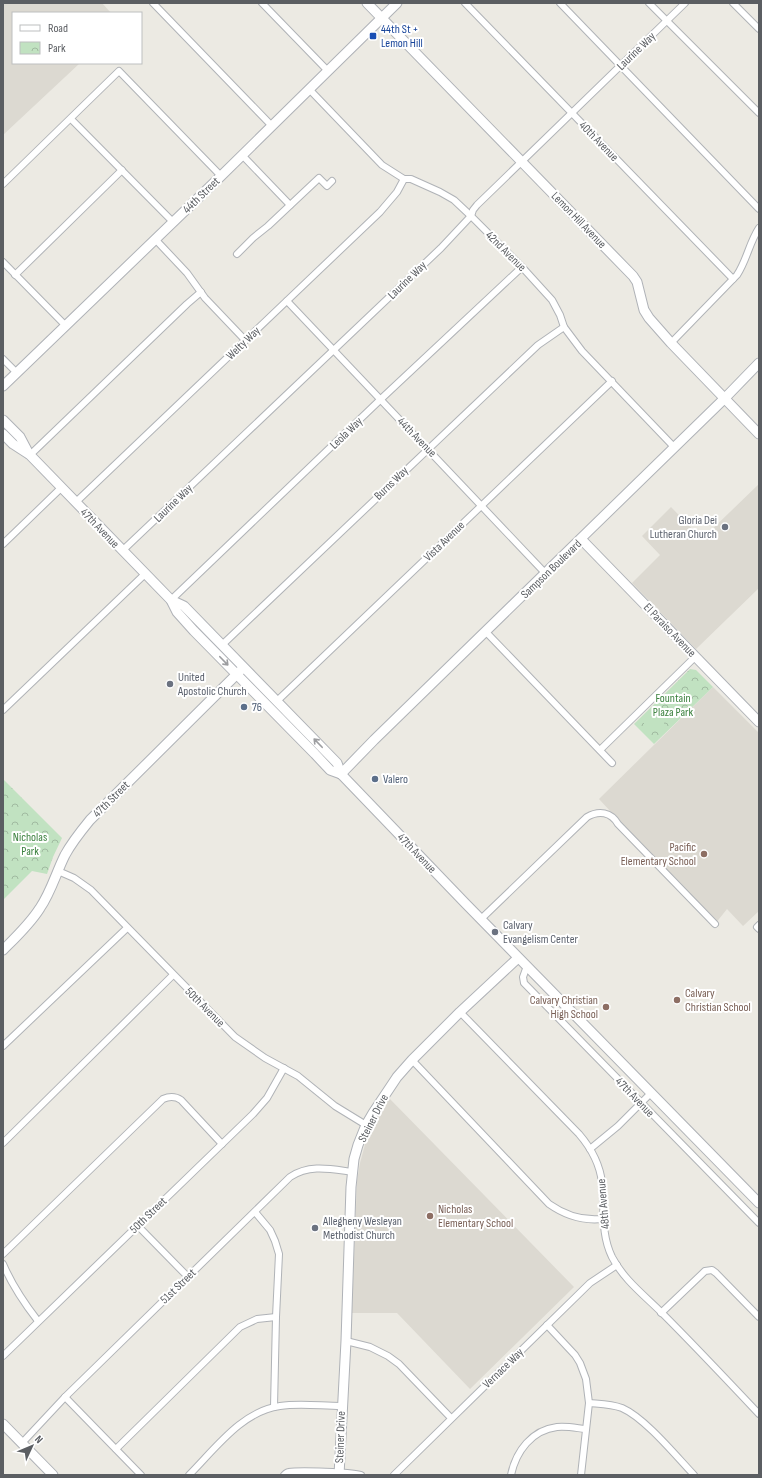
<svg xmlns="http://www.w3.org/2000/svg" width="762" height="1478" font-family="'Sofia Sans Condensed',sans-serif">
  <defs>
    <pattern id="park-crowns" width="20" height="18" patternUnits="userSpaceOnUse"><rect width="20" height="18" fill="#c1e2c1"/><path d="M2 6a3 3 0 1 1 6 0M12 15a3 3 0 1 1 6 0" fill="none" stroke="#a0baa0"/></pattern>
  </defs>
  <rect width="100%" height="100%" fill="#eceae3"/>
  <g fill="#dcd9d1">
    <polygon points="3,3 102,3 111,13 13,13 13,63 80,63 3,135"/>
    <polygon points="759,484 759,588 696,649 632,583 660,555 642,536 671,507 702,539"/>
    <polygon points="713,687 759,733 759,911 743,926 727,909 715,924 599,799"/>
    <polygon points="388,1097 574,1287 470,1389 397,1313 352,1313 357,1181 360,1163 366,1141 376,1117"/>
  </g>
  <g fill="url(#park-crowns)">
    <polygon points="690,669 696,670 713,687 654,744 634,724"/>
    <polygon points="3,779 62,838 53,857 47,874 32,871 3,900"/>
  </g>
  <polygon fill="#c1e2c1" points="644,722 664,722 664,730 662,731 644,731"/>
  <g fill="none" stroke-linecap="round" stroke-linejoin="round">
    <defs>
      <g id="street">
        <polyline points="153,3 271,125"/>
        <polyline points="262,3 328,71"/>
        <polyline points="465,3 733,279"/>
        <polyline points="560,3 759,209"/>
        <polyline points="649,3 759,113"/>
        <polyline points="733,3 759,29"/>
        <polyline points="309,89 382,165 404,179 411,179 440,192 454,200 471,216 522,267 552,300 560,315 564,327 582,351 674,447"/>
        <polyline points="71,119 173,222"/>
        <polyline points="242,155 290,205"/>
        <polyline points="3,184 119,71 221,176"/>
        <polyline points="155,239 187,273 205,298 245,340"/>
        <polyline points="237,254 253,238 268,226 319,178 327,186 332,181"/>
        <polyline points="3,262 66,326"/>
        <polyline points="15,275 122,170"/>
        <polyline points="287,301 546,574"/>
        <path d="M671,343l66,-68c10,-15 12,-32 22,-47"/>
        <polyline points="3,359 17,373"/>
        <polyline points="30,455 187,304 201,292"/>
        <polyline points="76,502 380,212 397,192 404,179"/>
        <polyline points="3,544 61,488"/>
        <polyline points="122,551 441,248 471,216 473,210 477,205 685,3"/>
        <polyline points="171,600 381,399 522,267"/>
        <polyline points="486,632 612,763"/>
        <polyline points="222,645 538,345 564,327"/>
        <polyline points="277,701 612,381"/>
        <polyline points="3,710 145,574"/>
        <polyline points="600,750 695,657"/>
        <polyline points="58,871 74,878 91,890 235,1037 265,1058 298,1076 335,1106 366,1125"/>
        <path d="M481,919l106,-102c12,-7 24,-5 31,7l97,100"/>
        <polyline points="759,925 757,927 759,929"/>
        <polyline points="527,966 523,977 524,983 759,1223"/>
        <path d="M460,1012l119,122c12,14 21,30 23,49 3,25 -2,49 10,74 12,23 32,38 50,56 33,33 65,67 97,101"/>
        <polyline points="3,1046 127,928"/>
        <path d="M412,1060l137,144c17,12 33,17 53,15"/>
        <polyline points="3,1143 173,975"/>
        <polyline points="590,1149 618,1126 651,1093"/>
        <polyline points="255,1212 270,1230 275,1241 279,1254 276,1317 274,1407"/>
        <polyline points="137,1225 188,1277"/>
        <path d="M3,1254l160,-155c7,-3 12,-3 18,1l41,44"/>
        <path d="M3,1264c9,21 21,39 35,57"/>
        <polyline points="661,1313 705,1271 712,1270 716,1273 759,1317"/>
        <polyline points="547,1325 575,1355 580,1363 586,1379 589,1403 581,1475"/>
        <polyline points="346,1341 370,1347 388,1356 399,1364 451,1418"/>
        <polyline points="3,1356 253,1114 267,1098 284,1068"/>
        <polyline points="65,1397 141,1475"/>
        <path d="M589,1403c11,1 22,1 33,5 23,10 54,48 72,67"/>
        <path d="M22,1443l43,-46 225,-220c20,-13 40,-8 63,-5"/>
        <polyline points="116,1449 240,1327 257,1319 276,1317"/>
        <path d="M189,1475c26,-26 53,-64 91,-69 20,-3 41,0 61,0"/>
        <path d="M284,1475c1,-1 3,-3 5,-3 9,-2 64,0 72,3"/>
        <polyline points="394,1475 590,1283 617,1265"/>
        <path d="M511,1475c5,-24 21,-45 46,-48 10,-1 19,1 28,2"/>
      </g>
      <g id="secondary">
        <polyline points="367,3 633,276 637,282 644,310 649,318 671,343 759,434"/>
        <polyline points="3,386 221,176 397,3"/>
        <polyline points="3,420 20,437 29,454"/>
        <polyline points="3,434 13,444 30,455 171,600 177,612 194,631 315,754 330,770 341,774"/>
        <polyline points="581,539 759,722"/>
        <polyline points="171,600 184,606 337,763 341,774 465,903 759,1203"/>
        <polyline points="341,774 374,740 725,398 759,363"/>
        <path d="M3,950c13,-13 27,-26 37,-42 11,-16 16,-35 25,-53 7,-13 16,-24 25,-35l150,-149"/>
        <polyline points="3,1424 53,1475"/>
        <polyline points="339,1475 346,1341 351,1187 354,1159 358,1145 366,1125 373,1113 397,1077 412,1060 460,1012 518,958"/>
      </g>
    </defs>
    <use href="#street" stroke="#b0b3b7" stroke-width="8"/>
    <use href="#secondary" stroke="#afb2b7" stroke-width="11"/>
    <use href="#street" stroke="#fff" stroke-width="6"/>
    <use href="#secondary" stroke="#fff" stroke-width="9"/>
  </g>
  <defs><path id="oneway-shaft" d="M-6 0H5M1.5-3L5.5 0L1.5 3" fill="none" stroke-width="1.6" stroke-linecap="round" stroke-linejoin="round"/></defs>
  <g stroke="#9d9ea1">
    <use href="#oneway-shaft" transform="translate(224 661) rotate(46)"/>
    <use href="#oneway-shaft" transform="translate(318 743) rotate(-134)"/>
  </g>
  <rect fill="#1a4fb4" stroke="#fff" stroke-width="1.5" x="369" y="32" width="8" height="8" rx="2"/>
  <g fill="#6b7280" stroke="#fff" stroke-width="1.5">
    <circle cx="725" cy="527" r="4"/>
    <circle cx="170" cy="684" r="4"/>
    <circle cx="495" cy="932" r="4"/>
    <circle cx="315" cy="1228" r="4"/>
  </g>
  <g fill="#5c6f8a" stroke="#fff" stroke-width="1.5">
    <circle cx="244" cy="707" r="4"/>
    <circle cx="375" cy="779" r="4"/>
  </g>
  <g fill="#8d6e63" stroke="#fff" stroke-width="1.5">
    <circle cx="704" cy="854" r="4"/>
    <circle cx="677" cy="1000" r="4"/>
    <circle cx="606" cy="1007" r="4"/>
    <circle cx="430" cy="1216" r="4"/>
  </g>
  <g text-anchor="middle" stroke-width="4" stroke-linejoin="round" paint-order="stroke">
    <g font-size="12" fill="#164399" stroke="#fff" text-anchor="start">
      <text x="381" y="33">44th St +<tspan x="381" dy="14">Lemon Hill</tspan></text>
    </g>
    <g font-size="12" fill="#5b5e62" stroke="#fff">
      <text transform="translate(636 51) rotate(-44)" y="4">Laurine Way</text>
      <text transform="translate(599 141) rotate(46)" y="4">40th Avenue</text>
      <text transform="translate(201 195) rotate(-44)" y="4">44th Street</text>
      <text transform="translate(579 220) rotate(46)" y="4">Lemon Hill Avenue</text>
      <text transform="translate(506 251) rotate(45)" y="4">42nd Avenue</text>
      <text transform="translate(407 280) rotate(-44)" y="4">Laurine Way</text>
      <text transform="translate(243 343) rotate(-44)" y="4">Welty Way</text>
      <text transform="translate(346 433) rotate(-44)" y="4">Leola Way</text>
      <text transform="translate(417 437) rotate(46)" y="4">44th Avenue</text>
      <text transform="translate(391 483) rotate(-44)" y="4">Burns Way</text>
      <text transform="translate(173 503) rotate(-44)" y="4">Laurine Way</text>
      <text transform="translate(100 528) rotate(46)" y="4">47th Avenue</text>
      <text transform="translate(444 541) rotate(-44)" y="4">Vista Avenue</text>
      <text transform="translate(551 569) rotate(-44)" y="4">Sampson Boulevard</text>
      <text transform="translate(670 630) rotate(46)" y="4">El Paraiso Avenue</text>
      <text transform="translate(111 799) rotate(-45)" y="4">47th Street</text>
      <text transform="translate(417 853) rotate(46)" y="4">47th Avenue</text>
      <text transform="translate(205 1007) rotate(45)" y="4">50th Avenue</text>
      <text transform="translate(635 1097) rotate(46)" y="4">47th Avenue</text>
      <text transform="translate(373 1118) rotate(-63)" y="4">Steiner Drive</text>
      <text transform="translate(603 1204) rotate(-95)" y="4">48th Avenue</text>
      <text transform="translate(148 1215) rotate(-44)" y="4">50th Street</text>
      <text transform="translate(178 1286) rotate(-44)" y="4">51st Street</text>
      <text transform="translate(503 1368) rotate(-44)" y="4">Vernace Way</text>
      <text transform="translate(340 1437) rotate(-88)" y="4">Steiner Drive</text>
    </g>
    <g font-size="12" fill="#5b616d" stroke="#fff" text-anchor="start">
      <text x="717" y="524" text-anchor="end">Gloria Dei<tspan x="717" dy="14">Lutheran Church</tspan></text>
      <text x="178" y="681">United<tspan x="178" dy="14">Apostolic Church</tspan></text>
      <text x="503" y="929">Calvary<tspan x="503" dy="14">Evangelism Center</tspan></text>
      <text x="323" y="1225">Allegheny Wesleyan<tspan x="323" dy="14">Methodist Church</tspan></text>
    </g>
    <g font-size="12" fill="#3b813e" stroke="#fff">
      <text x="673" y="702">Fountain<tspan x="673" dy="14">Plaza Park</tspan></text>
      <text x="30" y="841">Nicholas<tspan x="30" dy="14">Park</tspan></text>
    </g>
    <g font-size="12" fill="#4e5e75" stroke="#fff" text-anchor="start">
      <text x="252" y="711">76</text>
      <text x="383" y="783">Valero</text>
    </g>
    <g font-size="12" fill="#785e54" stroke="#fff" text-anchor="end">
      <text x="696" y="851">Pacific<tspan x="696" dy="14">Elementary School</tspan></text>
      <text x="685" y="997" text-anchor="start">Calvary<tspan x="685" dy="14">Christian School</tspan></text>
      <text x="598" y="1004">Calvary Christian<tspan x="598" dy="14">High School</tspan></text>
      <text x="438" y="1213" text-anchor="start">Nicholas<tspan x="438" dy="14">Elementary School</tspan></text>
    </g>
  </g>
  <rect width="762" height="1478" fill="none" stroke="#5b5e62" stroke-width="8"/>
  <rect x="12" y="12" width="130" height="52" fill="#ffffff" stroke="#bdbfc0"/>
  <rect x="20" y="25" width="20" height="6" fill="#ffffff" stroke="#bdbfc0"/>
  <text x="48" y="32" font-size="12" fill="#5b5e62">Road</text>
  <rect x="20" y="42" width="20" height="12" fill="url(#park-crowns)" stroke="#bdbfc0"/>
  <text x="48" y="52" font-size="12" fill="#5b5e62">Park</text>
  <g transform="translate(32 1446) rotate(46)" stroke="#ffffff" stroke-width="3" paint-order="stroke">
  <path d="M0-3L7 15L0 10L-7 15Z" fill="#5b5e62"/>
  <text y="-6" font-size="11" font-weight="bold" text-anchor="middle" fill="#5b5e62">N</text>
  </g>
</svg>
